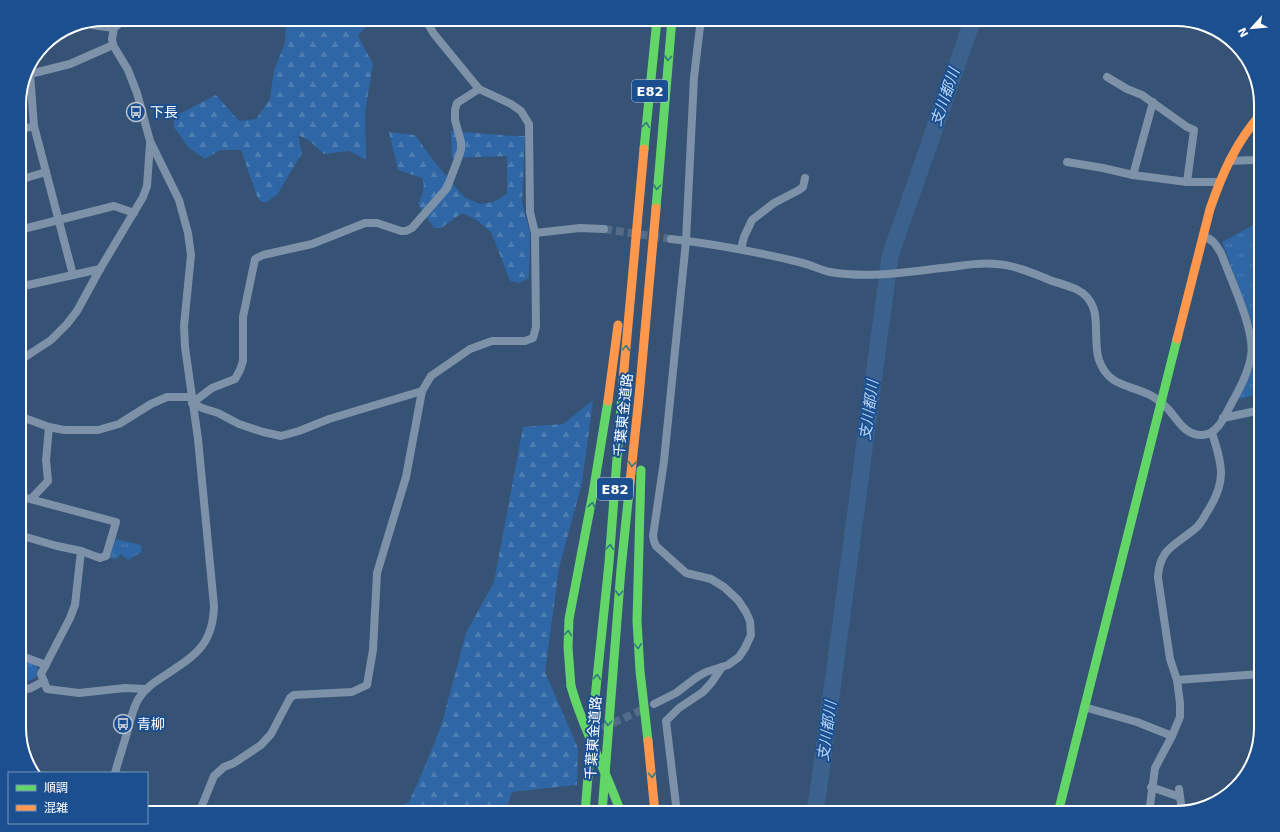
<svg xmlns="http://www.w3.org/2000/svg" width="1280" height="832" font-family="'DejaVu Sans','Noto Sans JP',sans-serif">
  <defs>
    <pattern id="forest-firs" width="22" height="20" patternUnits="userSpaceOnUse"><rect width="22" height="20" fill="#2f66a5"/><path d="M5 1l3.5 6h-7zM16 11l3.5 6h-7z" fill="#4e7db2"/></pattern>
    <pattern id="park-tufts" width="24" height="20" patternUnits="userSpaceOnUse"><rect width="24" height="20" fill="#2f66a5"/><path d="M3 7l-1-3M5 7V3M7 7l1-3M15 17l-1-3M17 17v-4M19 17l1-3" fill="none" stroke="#4e7db2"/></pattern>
  </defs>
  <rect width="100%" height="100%" fill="#365274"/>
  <g fill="url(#forest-firs)">
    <polygon points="294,19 372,19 358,36 373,64 365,112 366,160 349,151 324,154 310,141 298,135 302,153 277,195 265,203 258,199 241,150 220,150 205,159 189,148 173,126 175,116 216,95 239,121 256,119 270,99 274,70 285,43 286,25"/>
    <path d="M451,131l62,5h12l-3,66 8,30 -1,46 -10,5 -9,-2 -19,-49 -16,-13 -13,-6 -21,15h-7l-16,-24c4,-8 8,-17 4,-26l-24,-8 -9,-38 26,3 18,25 31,37 16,7 13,-2 14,-8v-38l-55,2z"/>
    <polygon points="593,400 582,483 559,568 545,672 578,748 577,785 512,792 505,813 388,813 409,802 428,759 442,723 466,633 494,582 523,427 563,424"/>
  </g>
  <g fill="url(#park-tufts)">
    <polygon points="1261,221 1261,392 1258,394 1239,399 1253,368 1257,355 1256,340 1252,323 1222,242"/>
    <polygon points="115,539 141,545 142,552 128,560 121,554 116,559 110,558"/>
    <polygon points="19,659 36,665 40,672 35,678 19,685"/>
  </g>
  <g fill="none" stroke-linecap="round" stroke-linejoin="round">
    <polyline stroke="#3b618d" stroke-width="17" points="814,813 818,794 890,256 973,19"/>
    <g stroke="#546c89" stroke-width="8" stroke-dasharray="8 4" stroke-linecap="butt">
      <polyline points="604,229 671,239"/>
      <polyline points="591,733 646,708"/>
    </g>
    <g stroke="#7d92a8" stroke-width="8">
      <polyline points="86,22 92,25 114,28"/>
      <polyline points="26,74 30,74 70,64 113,45"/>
      <polyline points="30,74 34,126 73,275"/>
      <polyline points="1107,77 1127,89 1142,95 1187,127 1194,130 1187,182"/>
      <polyline points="19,130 34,126"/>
      <polyline points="1229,161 1254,160 1261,157"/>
      <polyline points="1067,162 1103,168 1133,175 1187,182 1220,182"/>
      <polyline points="1133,175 1153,102"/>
      <polyline points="19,180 46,172"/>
      <polyline points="19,230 114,206 134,213"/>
      <polyline points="535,233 580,228 604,229"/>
      <path d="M671,239c43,5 86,13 128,23 10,2 21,8 31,10 39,7 82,-1 121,-5 15,-2 30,-5 45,-3 19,1 39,10 56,17 8,2 16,5 24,8 30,15 15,46 23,71 10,28 31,24 53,36 5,3 12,9 16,13 10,11 17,27 35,26 13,-1 20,-15 25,-25 9,-17 20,-35 23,-54 5,-24 -21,-78 -30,-103 -5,-8 -8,-14 -17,-16"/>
      <polyline points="741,249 744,237 752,220 774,203 799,190 803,187 805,178"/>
      <polyline points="19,287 100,269"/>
      <polyline points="19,361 51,340 67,324 77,311 100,269 143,197 147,186 150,144"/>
      <polyline points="422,391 329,419 299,431 281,436 263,432 239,424 218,413 202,408 192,403 212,388 235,379 240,370 243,361 243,317 255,259 263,255 312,244 365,223 377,223 401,231 406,231 412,228 447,188 458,159 461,150 461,142 455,120 455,110 457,103 479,89"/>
      <polyline points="19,416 49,427 64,430 98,430 119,424 151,404 167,397 191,397"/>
      <polyline points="1223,418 1261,410"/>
      <polyline points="19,496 116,522 106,556 100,558 81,551"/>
      <polyline points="31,499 48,481 46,460 49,427"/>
      <polyline points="19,535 57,546 81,551 75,605 70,618 41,674 47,689 79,693 125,688 146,689"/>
      <polyline points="19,655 46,665"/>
      <polyline points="1177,680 1261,674"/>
      <polyline points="19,691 31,688 44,681"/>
      <polyline points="654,704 676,693 697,677 706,672 728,665 739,657 745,648 751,635 750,621 746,612 738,600 724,587 711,579 686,573 656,546 654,541 653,536 664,461 686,241 694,77 700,27 705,19"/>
      <polyline points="1084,707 1137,722 1172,736"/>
      <path d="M115,773c4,-15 9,-29 13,-44 3,-10 5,-22 11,-31 7,-11 17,-17 28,-24 29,-19 46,-30 47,-68l-16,-167 -13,-92 -1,-21 7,-71 -3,-22 -9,-33 -29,-59 -13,-48 -9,-23 -15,-25 -1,-6 2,-11 11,-9"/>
      <polyline points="1151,787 1180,797"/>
      <polyline points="1179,789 1182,811"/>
      <polyline points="199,813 214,776 224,767 234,763 261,745 271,734 290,698 294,695 352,692 367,685 373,650 377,573 406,477 422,391 431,376 470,349 492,341 525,341 533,338 536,327 535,233 530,212 529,124 521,111 511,104 479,89 434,34 425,19"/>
      <polyline points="677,813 666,721 679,708 703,692 712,682 722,667"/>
      <path d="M1149,813l6,-45 17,-32 8,-19v-14l-3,-23 -7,-21 -12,-81c1,-31 19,-33 39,-51 5,-5 8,-12 12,-18 18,-29 13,-45 3,-76"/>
    </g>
    <g stroke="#63d668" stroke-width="9">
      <polyline points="644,149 657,19"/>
      <polyline points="656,208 672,19"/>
      <polyline points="641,470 637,621 640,671 648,741"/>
      <polyline points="571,686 568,647 569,619 593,493 608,401"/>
      <polyline points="585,813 592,727 609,563 623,380"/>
      <polyline points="602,813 621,569 630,482"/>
      <polyline points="1058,813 1177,339"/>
    </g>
    <g stroke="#ff974d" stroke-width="9">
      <path d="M1177,339l33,-130c12,-35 26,-67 51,-95"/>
      <polyline points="623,380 644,149"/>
      <polyline points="608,401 618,325"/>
      <polyline points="630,482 639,397 656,208"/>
      <polyline points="648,741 655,813"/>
    </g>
    <path stroke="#63d668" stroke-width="9" d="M571,686c12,44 35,84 50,127"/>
  </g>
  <defs><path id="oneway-chevron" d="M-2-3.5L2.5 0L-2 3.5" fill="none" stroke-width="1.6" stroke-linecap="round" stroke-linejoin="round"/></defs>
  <g stroke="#317883">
    <use href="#oneway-chevron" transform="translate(668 58) rotate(95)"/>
    <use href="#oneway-chevron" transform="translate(646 125) rotate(-84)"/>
    <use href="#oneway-chevron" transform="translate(657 187) rotate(95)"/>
    <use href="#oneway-chevron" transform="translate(626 348) rotate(-85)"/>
    <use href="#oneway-chevron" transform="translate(632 464) rotate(96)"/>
    <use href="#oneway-chevron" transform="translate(592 505) rotate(-80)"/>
    <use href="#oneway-chevron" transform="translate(610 547) rotate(-86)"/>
    <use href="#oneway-chevron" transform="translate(619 593) rotate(95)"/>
    <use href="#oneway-chevron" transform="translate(568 633) rotate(-85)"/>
    <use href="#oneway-chevron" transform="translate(638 646) rotate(87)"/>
    <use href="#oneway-chevron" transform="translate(597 677) rotate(-84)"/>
    <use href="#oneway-chevron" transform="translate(608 723) rotate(95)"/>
    <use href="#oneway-chevron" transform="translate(652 775) rotate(85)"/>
  </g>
  <defs>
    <symbol id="bus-ring" viewBox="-11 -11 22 22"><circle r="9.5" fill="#1b4f8f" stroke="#b9c2ce" stroke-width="1.5"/><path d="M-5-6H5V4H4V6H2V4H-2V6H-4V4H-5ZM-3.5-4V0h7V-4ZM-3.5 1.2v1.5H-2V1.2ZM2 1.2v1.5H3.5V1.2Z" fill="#b9c2ce"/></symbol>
  </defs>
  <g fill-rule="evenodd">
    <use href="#bus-ring" x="125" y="101" width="22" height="22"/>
    <use href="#bus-ring" x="112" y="713" width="22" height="22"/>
  </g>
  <g text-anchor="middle" stroke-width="4" stroke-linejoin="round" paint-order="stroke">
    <g fill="#1b4f8f" stroke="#bbcadd" stroke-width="1">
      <rect x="632" y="80" width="36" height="22" rx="3"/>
      <rect x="597" y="478" width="36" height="22" rx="3"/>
    </g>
    <g font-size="13" font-weight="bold" fill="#fff">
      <text x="650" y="96">E82</text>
      <text x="615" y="494">E82</text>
    </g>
    <g font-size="14" fill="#fff" stroke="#1b4f8f" text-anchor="start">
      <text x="150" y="117">下長</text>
      <text x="137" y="729">青柳</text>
    </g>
    <g font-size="14" fill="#fff" stroke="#1b4f8f">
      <text transform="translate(623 415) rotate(-84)" y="5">千葉東金道路</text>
      <text transform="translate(593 738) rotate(-86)" y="5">千葉東金道路</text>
    </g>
    <g font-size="15" font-style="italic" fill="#b5d3f5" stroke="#1b4f8f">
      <text transform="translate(945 97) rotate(-71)" y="5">支川都川</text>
      <text transform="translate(869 410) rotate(-82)" y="5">支川都川</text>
      <text transform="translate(827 731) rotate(-82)" y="5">支川都川</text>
    </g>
  </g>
  <path d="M0 0H1280V832H0ZM104 26H1176A78 78 0 0 1 1254 104V728A78 78 0 0 1 1176 806H104A78 78 0 0 1 26 728V104A78 78 0 0 1 104 26Z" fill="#1b4f8f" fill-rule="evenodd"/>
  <path fill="none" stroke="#fff" stroke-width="2" d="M104 26H1176A78 78 0 0 1 1254 104V728A78 78 0 0 1 1176 806H104A78 78 0 0 1 26 728V104A78 78 0 0 1 104 26Z"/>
  <rect x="8" y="772" width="140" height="52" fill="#1b4f8f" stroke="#7695bc"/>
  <rect x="16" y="785" width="20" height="6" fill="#63d668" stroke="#7695bc"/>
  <text x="44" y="792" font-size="12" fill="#ffffff">順調</text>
  <rect x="16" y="805" width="20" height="6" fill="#ff974d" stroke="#7695bc"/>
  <text x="44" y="812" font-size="12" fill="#ffffff">混雑</text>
  <g transform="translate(1252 28) rotate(243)" stroke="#1b4f8f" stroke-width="3" paint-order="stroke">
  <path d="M0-3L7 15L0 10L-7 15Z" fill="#ffffff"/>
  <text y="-6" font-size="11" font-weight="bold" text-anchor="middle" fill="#ffffff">N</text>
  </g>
</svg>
